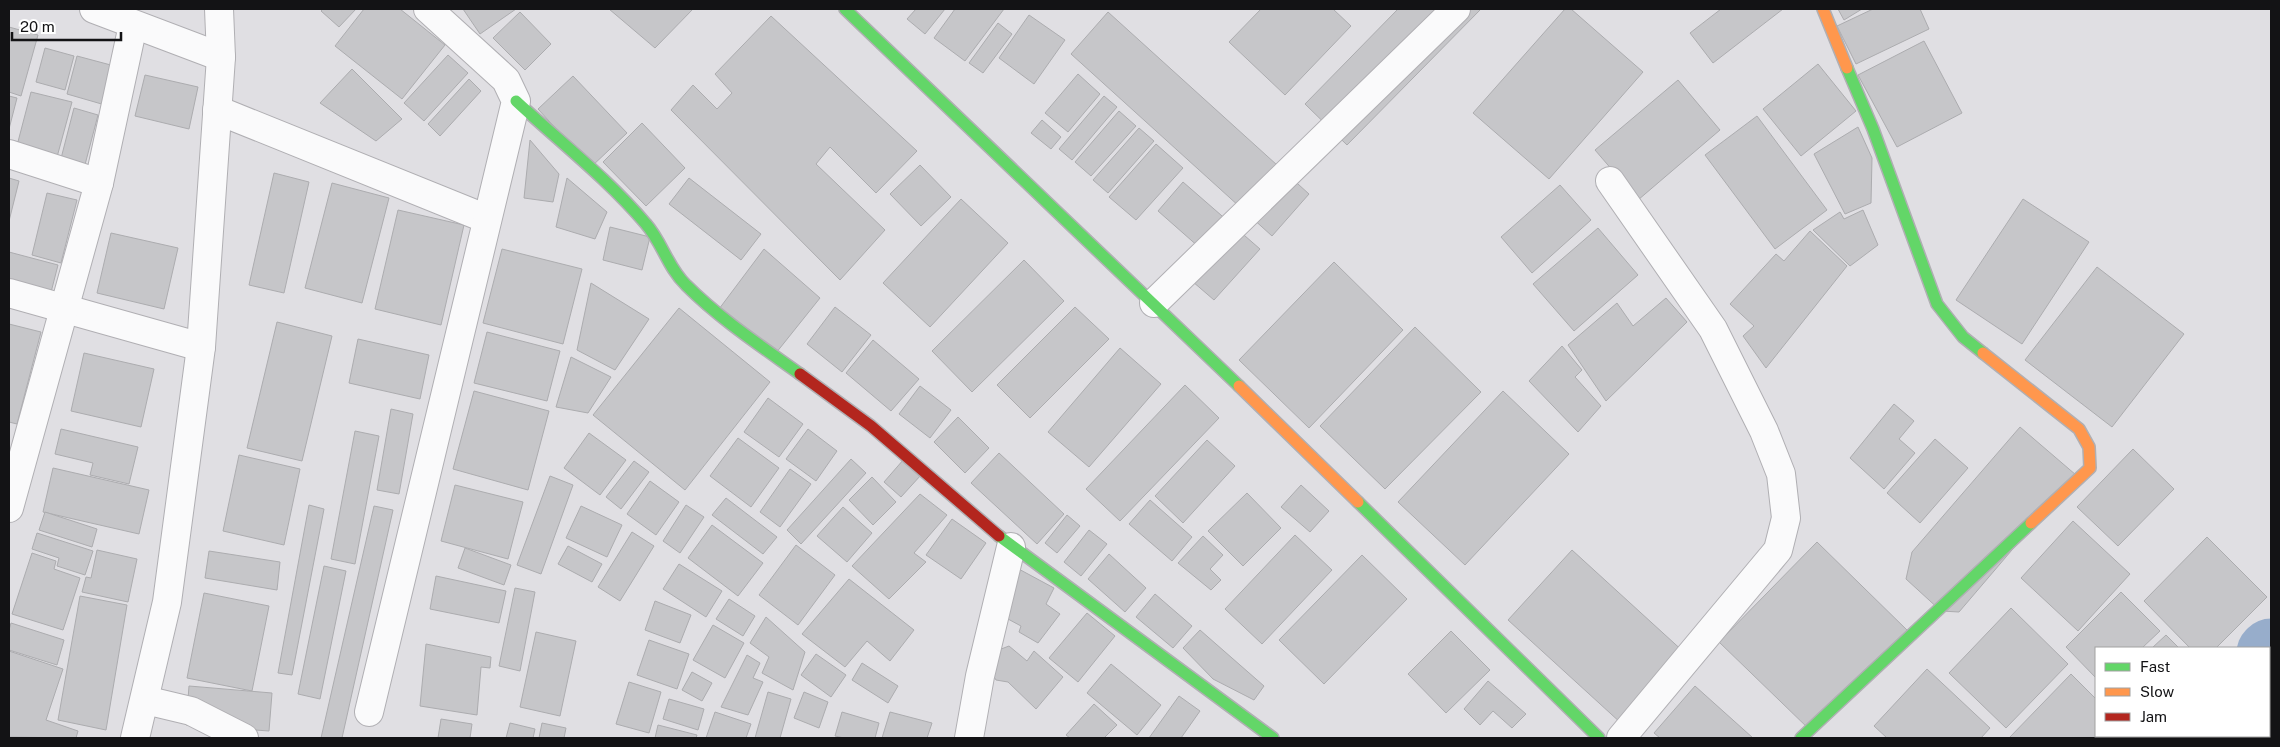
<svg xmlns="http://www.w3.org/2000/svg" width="2280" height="747" font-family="'Public Sans',sans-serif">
  <rect width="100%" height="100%" fill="#e0dfe3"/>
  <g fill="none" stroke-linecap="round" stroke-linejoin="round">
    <g stroke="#97adcb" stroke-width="65">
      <polyline points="2269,653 2271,651"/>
      <polyline points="2170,738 2173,736"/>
    </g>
  </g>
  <g fill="#c6c6c9" stroke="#acacaf">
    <polygon points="323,9 356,9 339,27 321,11"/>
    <polygon points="364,9 400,9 445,45 402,99 335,46"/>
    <polygon points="463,9 516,9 480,34"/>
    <polygon points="609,9 693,9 655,48"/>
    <polygon points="916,9 945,9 925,34 907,19"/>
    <polygon points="955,9 1004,9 965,61 934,38"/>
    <polygon points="1261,9 1333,9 1351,26 1285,95 1229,42"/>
    <polygon points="1398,9 1481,9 1347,145 1305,104"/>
    <polygon points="1565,9 1571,9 1643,72 1549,179 1473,113"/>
    <polygon points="1721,9 1783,9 1713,63 1690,33"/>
    <polygon points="1838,9 1862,9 1844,20"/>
    <polygon points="1873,9 1920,9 1929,29 1856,64 1837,26"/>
    <polygon points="520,12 551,44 525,70 493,38"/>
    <polygon points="1108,12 1309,194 1272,236 1071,54"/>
    <polygon points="1029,15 1065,40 1034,84 999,58"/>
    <polygon points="771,16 917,151 876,193 830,147 816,164 885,230 840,280 671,110 693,85 717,109 732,93 715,74"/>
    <polygon points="998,23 1012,34 983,73 969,63"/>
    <polygon points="9,27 38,35 21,96 9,92"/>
    <polygon points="1924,41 1962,113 1897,147 1858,75"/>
    <polygon points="45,48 74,56 65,90 36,82"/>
    <polygon points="448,55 468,73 424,121 404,103"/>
    <polygon points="77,56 122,68 112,107 67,94"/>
    <polygon points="1818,64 1856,111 1801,156 1763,109"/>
    <polygon points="352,69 402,119 376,141 320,103"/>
    <polygon points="1078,74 1100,94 1068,132 1045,113"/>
    <polygon points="145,75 198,87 189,129 135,116"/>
    <polygon points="573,76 627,133 591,167 538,109"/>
    <polygon points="469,79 481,91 440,136 428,124"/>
    <polygon points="1678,80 1720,130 1638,200 1595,150"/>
    <polygon points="31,92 72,102 54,168 14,157"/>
    <polygon points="9,96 17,98 9,129"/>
    <polygon points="1104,96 1117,107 1072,160 1059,149"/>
    <polygon points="74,108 98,115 81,180 57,174"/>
    <polygon points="1119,111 1136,126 1091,176 1075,162"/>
    <polygon points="1757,116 1827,210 1775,249 1705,155"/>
    <polygon points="1042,120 1061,137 1051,149 1031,133"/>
    <polygon points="642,123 685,168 646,206 603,162"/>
    <polygon points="1858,127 1872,158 1871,203 1845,214 1814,154"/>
    <polygon points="1139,128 1154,141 1108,193 1093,180"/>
    <polygon points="530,140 559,174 553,202 524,198"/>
    <polygon points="1156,144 1183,168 1136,220 1109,197"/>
    <polygon points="920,165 951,197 921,226 890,194"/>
    <polygon points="274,173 309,182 284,293 249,285"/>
    <polygon points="9,178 19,181 9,221"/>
    <polygon points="567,178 607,212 595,239 556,227"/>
    <polygon points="689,178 761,234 741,260 669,204"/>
    <polygon points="1183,182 1260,249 1214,300 1178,269 1200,248 1158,211"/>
    <polygon points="332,183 389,198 362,303 305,288"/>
    <polygon points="1560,185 1591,220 1532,273 1501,237"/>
    <polygon points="47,193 77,200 61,263 32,255"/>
    <polygon points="961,199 1008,243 930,327 883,283"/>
    <polygon points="2023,199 2089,242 2022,344 1956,300"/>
    <polygon points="398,210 464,225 441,325 375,309"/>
    <polygon points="1863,210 1878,245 1850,266 1813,230 1840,212 1844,219"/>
    <polygon points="610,227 650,237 642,270 603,260"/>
    <polygon points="1598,228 1638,275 1574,331 1533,284"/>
    <polygon points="1810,231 1847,266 1766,368 1743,336 1754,326 1730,304 1776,254 1784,261"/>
    <polygon points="111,233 178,248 164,309 97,293"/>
    <polygon points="502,249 582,269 563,344 483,323"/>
    <polygon points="764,249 820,298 776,353 719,309"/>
    <polygon points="9,252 58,265 48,304 9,293"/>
    <polygon points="1024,260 1064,301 972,392 932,351"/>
    <polygon points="1334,262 1403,330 1309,428 1239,360"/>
    <polygon points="2097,267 2184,334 2112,427 2025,360"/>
    <polygon points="591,283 649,319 615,370 577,350"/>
    <polygon points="1666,298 1687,322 1606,401 1568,345 1617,303 1633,326"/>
    <polygon points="835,307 871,335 842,372 807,344"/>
    <polygon points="1075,307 1109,339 1030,418 997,385"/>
    <polygon points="679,308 770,382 685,490 593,415"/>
    <polygon points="277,322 332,336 302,461 247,448"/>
    <polygon points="9,324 41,332 17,424 9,422"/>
    <polygon points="1415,327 1481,392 1385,489 1320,426"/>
    <polygon points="487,332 560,351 547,401 474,383"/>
    <polygon points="358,339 429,355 420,399 349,383"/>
    <polygon points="873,340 919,379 891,411 846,373"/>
    <polygon points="1562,346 1582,370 1575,377 1601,406 1578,432 1529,381"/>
    <polygon points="1120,348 1161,384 1089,467 1048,432"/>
    <polygon points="84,353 154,369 141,427 71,411"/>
    <polygon points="571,357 611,377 588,413 556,407"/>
    <polygon points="1185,385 1219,418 1120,521 1086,489"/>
    <polygon points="920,386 951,410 930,438 899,414"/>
    <polygon points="474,391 549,411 528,490 453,469"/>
    <polygon points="1503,391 1569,454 1465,565 1398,502"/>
    <polygon points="768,398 803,424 779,457 744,432"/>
    <polygon points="1894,404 1914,421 1899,439 1915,453 1884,489 1850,458"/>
    <polygon points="391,409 413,414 399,494 377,490"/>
    <polygon points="958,417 989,448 965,473 934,442"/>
    <polygon points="2020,427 2076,475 1959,612 1941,611 1906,579 1912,552"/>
    <polygon points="61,429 138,447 129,484 90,475 93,463 55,454"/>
    <polygon points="808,429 837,451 816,481 786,459"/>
    <polygon points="355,431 379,436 355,564 331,559"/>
    <polygon points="589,433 626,460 600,495 564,468"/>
    <polygon points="738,438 779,468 751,507 710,476"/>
    <polygon points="1935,439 1968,468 1920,523 1887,493"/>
    <polygon points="1207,440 1235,466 1183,523 1155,496"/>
    <polygon points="2133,449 2174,489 2118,546 2077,507"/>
    <polygon points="999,453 1064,514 1037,544 971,483"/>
    <polygon points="239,455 300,469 284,545 223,531"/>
    <polygon points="851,459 866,473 801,544 787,530"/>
    <polygon points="904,459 921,475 901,497 884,482"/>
    <polygon points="634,461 649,472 621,509 606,497"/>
    <polygon points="53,468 149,490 139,534 43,512"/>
    <polygon points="790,469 811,484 780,527 760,512"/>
    <polygon points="550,476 573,485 541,574 517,565"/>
    <polygon points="872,477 896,502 873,525 849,500"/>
    <polygon points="650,481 679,502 656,535 627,514"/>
    <polygon points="455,485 523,502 508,559 441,541"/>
    <polygon points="1301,485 1329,511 1310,532 1281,507"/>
    <polygon points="1247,493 1281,528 1243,566 1208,531"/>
    <polygon points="920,494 947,515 914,553 926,562 889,599 852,566"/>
    <polygon points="726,498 777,537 763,554 712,515"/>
    <polygon points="1150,500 1192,537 1172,561 1129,524"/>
    <polygon points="309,505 324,509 292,675 278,673"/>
    <polygon points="686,505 704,517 680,553 663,541"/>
    <polygon points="374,506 393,510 342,738 321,738"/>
    <polygon points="581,506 622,525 607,557 566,538"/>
    <polygon points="843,507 872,533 847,562 817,536"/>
    <polygon points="45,512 97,529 92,547 39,530"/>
    <polygon points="1067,515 1080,526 1057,553 1045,543"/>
    <polygon points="952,519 986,543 961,579 926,555"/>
    <polygon points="2073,521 2130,574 2078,631 2021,578"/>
    <polygon points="712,525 763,563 738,596 688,558"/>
    <polygon points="1089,530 1107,544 1081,576 1064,562"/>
    <polygon points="632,532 654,546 620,601 598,587"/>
    <polygon points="37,533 93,551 85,575 57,566 59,558 32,549"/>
    <polygon points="1295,535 1332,570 1262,644 1225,609"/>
    <polygon points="1203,536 1223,555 1210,569 1221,580 1211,590 1178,563"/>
    <polygon points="2207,537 2267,597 2216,648 2190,648 2144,601"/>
    <polygon points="1817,542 1908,631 1811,731 1719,642"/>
    <polygon points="796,545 835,575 798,625 759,595"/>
    <polygon points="568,546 602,564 592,582 558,564"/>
    <polygon points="465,548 511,565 504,585 458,568"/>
    <polygon points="97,550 137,559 128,602 82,592 86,577 91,578"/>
    <polygon points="1572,550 1686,654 1622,724 1508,620"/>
    <polygon points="209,551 280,562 277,590 205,578"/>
    <polygon points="32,553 56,561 54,569 80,578 63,630 12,614"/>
    <polygon points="1109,554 1146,588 1125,612 1088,579"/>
    <polygon points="1362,555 1407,599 1324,684 1279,640"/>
    <polygon points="679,564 722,591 706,617 663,589"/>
    <polygon points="324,566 346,571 320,699 298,694"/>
    <polygon points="1015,567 1054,588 1046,604 1060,614 1038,643 1019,632 1021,626 1008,619"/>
    <polygon points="436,576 506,591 499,623 430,609"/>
    <polygon points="849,579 914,630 890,661 867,641 845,667 802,634"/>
    <polygon points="515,588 535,592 520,671 499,666"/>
    <polygon points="2121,592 2160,631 2142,648 2096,648 2096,678 2066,647"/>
    <polygon points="204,593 269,606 252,691 187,678"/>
    <polygon points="1155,594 1192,626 1173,648 1136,617"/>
    <polygon points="80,596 127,605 106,730 58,720"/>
    <polygon points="729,599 755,616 743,636 716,619"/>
    <polygon points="655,601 691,615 680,643 645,630"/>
    <polygon points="2011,608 2068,664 2006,728 1949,673"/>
    <polygon points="1087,613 1115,636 1078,682 1049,658"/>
    <polygon points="766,617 805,652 793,690 762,673 769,657 750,643"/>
    <polygon points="11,623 64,640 57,665 9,650 9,630"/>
    <polygon points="713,625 744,643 725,678 693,660"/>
    <polygon points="1200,630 1264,686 1254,700 1213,679 1183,648"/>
    <polygon points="1451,631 1490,670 1446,713 1408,674"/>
    <polygon points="536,632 576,641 560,716 520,707"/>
    <polygon points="2166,635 2179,648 2152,648"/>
    <polygon points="649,640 689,654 677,689 637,675"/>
    <polygon points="426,644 491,657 490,668 481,667 477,715 420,706"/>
    <polygon points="1009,646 1027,661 1034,651 1063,677 1036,709 1008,682 996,680 990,670 996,651"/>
    <polygon points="9,651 63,669 46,720 78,731 76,738 9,737"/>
    <polygon points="816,654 846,675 831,697 801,675"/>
    <polygon points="747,655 760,663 753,678 763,682 748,715 721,707"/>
    <polygon points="862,663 898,686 888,703 852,680"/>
    <polygon points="1111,664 1161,705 1137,735 1087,693"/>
    <polygon points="1927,669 1990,728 1981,738 1887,738 1874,726"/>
    <polygon points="692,672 712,683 702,701 682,690"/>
    <polygon points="2071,674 2096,699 2096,736 2134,737 2009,738"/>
    <polygon points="2271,680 2271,738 2243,738 2241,736 2269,736 2269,681"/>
    <polygon points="1488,681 1526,714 1512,728 1493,711 1480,725 1464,709"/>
    <polygon points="629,682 661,692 649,733 616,724"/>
    <polygon points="189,686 272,693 269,731 186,725"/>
    <polygon points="1695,686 1753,738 1660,738 1654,733"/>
    <polygon points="768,692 791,699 780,738 755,738"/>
    <polygon points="804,692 828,702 819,728 794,718"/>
    <polygon points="1179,696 1200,711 1181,738 1149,738"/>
    <polygon points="669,699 704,709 698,730 663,719"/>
    <polygon points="1094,704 1117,725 1104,738 1070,738 1066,735"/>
    <polygon points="715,712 751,724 746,738 706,738"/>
    <polygon points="842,712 879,723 875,738 844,738 835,736"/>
    <polygon points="890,712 932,723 927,738 882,738"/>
    <polygon points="441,719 472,724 470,738 438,738"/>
    <polygon points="510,723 535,729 533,738 506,738"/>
    <polygon points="542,723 566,728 564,738 539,738"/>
    <polygon points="658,725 697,735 696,738 655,738"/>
  </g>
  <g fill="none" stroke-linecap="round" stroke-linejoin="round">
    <defs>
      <g id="street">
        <polyline points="94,9 221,57"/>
        <polyline points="217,110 487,219"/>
        <polyline points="9,154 99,183"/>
        <polyline points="1610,181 1713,329 1764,431 1781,474 1786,518 1778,550 1621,738"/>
        <polyline points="9,293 201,347"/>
        <polyline points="1154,303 1456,9"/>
        <polyline points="9,508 99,183 133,25"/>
        <polyline points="145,700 191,711 244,738"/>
        <polyline points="369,712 516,101 506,80 428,9"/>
        <polyline points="135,738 167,602 201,347 221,57 219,9"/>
        <polyline points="969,738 980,676 1011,547"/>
      </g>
      <g id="fast">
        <polyline points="845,9 1239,386"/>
        <polyline points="1847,68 1873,129 1937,304 1963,337 1983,353"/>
        <path d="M516,101c43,40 92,78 130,123 16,18 22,44 40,61 34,34 75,61 114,89"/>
        <polyline points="1358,502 1599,738"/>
        <polyline points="999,536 1273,738"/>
        <polyline points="1801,738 2031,523"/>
      </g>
      <g id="slow">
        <polyline points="1823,9 1847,68"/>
        <polyline points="1983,353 2079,429 2089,447 2090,468 2031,523"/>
        <polyline points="1239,386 1358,502"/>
      </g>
      <polyline id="jam" points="800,374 871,426 999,536"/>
    </defs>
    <use href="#street" stroke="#b0afb3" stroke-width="30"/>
    <use href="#fast" stroke="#b0afb3" stroke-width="14"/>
    <use href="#slow" stroke="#b0afb3" stroke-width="14"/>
    <use href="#jam" stroke="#b0afb3" stroke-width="14"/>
    <use href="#street" stroke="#fafafb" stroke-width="28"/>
    <use href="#fast" stroke="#63d668" stroke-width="11"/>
    <use href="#slow" stroke="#ff974d" stroke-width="11"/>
    <use href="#jam" stroke="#b3261e" stroke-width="11"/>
  </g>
  <rect width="2280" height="747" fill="none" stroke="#131315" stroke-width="20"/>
  <rect x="2095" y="647" width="175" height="90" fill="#ffffff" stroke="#a1a1a1"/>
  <rect x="2105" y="663" width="25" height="8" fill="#63d668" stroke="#a1a1a1"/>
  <text x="2140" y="672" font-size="15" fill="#131315">Fast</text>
  <rect x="2105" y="688" width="25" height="8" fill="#ff974d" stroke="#a1a1a1"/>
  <text x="2140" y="697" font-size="15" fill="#131315">Slow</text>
  <rect x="2105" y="713" width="25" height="8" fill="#b3261e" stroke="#a1a1a1"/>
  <text x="2140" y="722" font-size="15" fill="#131315">Jam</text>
  <path d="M12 32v8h109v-8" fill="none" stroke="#131315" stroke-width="2.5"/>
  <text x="20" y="32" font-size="15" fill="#131315" stroke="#ffffff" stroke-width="4" paint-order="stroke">20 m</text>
</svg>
